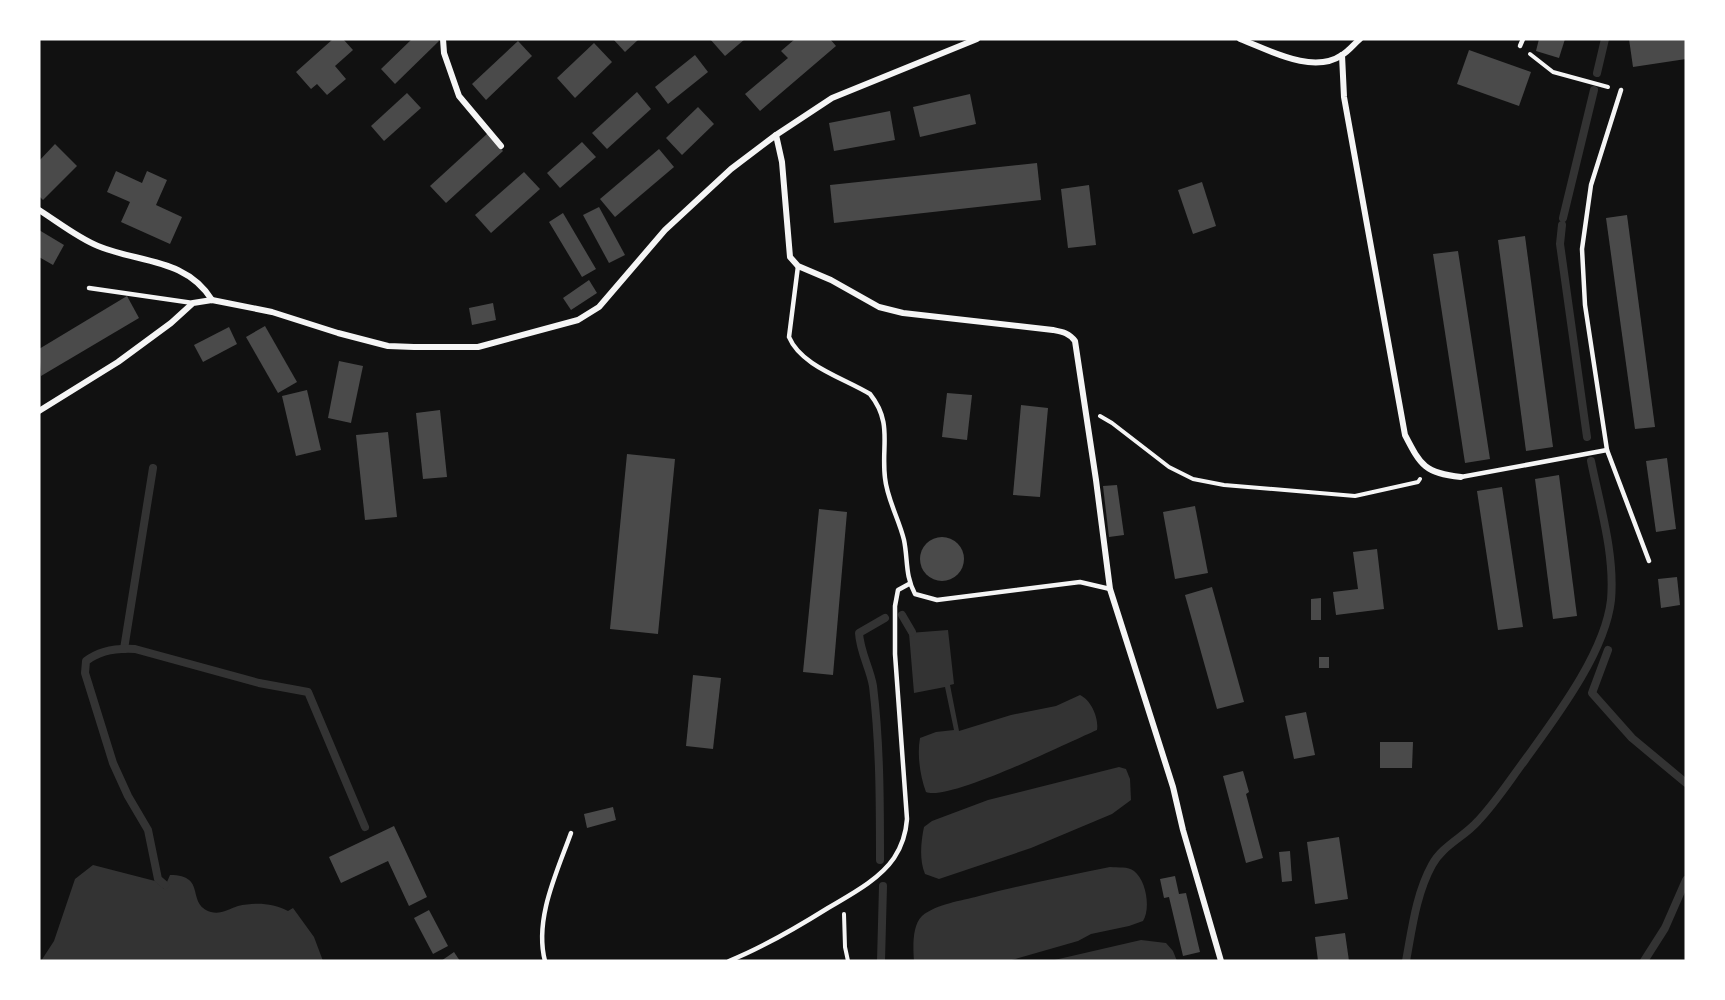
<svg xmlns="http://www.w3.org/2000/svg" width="1725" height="1000" font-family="Poppins,sans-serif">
  <rect width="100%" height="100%" fill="#111"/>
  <g fill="#333">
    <path d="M948,630l6,54 -4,1 9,46 52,-16 45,-9 24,-11c11,5 19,23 17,35 -28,12 -149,72 -171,62 -6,-16 -9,-37 -6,-54l16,-6 18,-2 -9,-43 -31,6 -5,-60z"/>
    <path d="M1119,767l7,2 4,10 1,21 -19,14 -81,34 -92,31 -14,-5c-6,-14 -4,-33 -1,-47l8,-6 56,-21z"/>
    <path d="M93,865l62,16 9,8 6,-14c38,0 15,29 41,37 9,3 18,-3 27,-6 17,-4 35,-3 50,5l5,-3 21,29 9,24h-282l13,-20 21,-62z"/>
    <path d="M1110,867c8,1 18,-1 24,4 12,9 17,37 9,50l-14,5 -38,8 -13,7 -70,20h-94c-1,-12 -2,-36 8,-45 14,-12 39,-15 57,-20 43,-11 87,-20 131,-29z"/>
    <polygon points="1141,940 1166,943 1173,951 1177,961 1050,961"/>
  </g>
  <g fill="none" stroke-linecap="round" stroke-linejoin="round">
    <g stroke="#333" stroke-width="8">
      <polyline points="1597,73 1605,39"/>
      <polyline points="1563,218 1594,90"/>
      <polyline points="1562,225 1560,244 1587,437"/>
      <polyline points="902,615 912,632"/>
      <polyline points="124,649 153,468"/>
      <polyline points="1608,650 1592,693 1632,738 1686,783"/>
      <path d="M880,860c0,-58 0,-116 -7,-174 -3,-18 -13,-34 -14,-53l26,-15"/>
      <path d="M165,885l-7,-6 -10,-49 -20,-34 -15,-33 -28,-90 1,-12c13,-10 32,-13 49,-12l124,34 49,9 57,135"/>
      <polyline points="881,961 883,886"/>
      <path d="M1406,961c6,-32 10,-67 26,-96 10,-19 32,-28 46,-44 18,-19 32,-41 47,-61 31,-43 80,-107 86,-160 4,-46 -11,-94 -20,-139"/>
      <polyline points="1644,961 1665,928 1686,880"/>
    </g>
  </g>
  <g fill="#4a4a4a">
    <polygon points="333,39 343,39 353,50 335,66 346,79 327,95 317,84 311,89 296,72"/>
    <polygon points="412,39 436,39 439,41 395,84 381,69"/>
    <polygon points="613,39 639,39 625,52"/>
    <polygon points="710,39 745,39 725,56"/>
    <polygon points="795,39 830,39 836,46 760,111 745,94 788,58 781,51"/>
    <polygon points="1539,39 1565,39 1559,58 1536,51"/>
    <polygon points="1629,39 1686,39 1686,59 1633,67"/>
    <polygon points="518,41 532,56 486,100 472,84"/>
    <polygon points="594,43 612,62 575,98 557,78"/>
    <polygon points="1469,50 1531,72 1519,106 1457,84"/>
    <polygon points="695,55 708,72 668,104 655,87"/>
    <polygon points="637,92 651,109 607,149 592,133"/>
    <polygon points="407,93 421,108 384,141 371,126"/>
    <polygon points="970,94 976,124 920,137 913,107"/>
    <polygon points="698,107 714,124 682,155 666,138"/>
    <polygon points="890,111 895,140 834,151 829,123"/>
    <polygon points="488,133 503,151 446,203 430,186"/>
    <polygon points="582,142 596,157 560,188 547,173"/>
    <polygon points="55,144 77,166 43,200 39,196 39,161"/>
    <polygon points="659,149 674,167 615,217 600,199"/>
    <polygon points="1037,163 1041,200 834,223 830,185"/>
    <polygon points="116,171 142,183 147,171 167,180 156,205 182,217 170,244 121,222 130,202 107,192"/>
    <polygon points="524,172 540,189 491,233 475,215"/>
    <polygon points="1202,182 1216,226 1193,234 1178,190"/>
    <polygon points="1089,185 1096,245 1068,248 1061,189"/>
    <polygon points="599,207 625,255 609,263 583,215"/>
    <polygon points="563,213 596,269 582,277 549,222"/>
    <polygon points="1627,215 1655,427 1635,429 1606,218"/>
    <polygon points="39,230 64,245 53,265 39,257"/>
    <polygon points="1525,236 1553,447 1526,451 1498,240"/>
    <polygon points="1458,251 1490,459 1465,463 1433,254"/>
    <polygon points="589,280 597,293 571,310 563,298"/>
    <polygon points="127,296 139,318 41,376 39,349"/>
    <polygon points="493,303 496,320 472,325 469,308"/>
    <polygon points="265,326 297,382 278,393 246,337"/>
    <polygon points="229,327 237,344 203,362 194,345"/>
    <polygon points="339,361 363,366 351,423 328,418"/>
    <polygon points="307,390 321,450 296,456 282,396"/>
    <polygon points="947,393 972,395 967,440 942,437"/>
    <polygon points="1021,405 1048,408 1040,497 1013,495"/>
    <polygon points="440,410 447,477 423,479 416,413"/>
    <polygon points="388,432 397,517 365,520 356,435"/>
    <polygon points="627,454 675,459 658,634 610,629"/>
    <polygon points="1667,458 1676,529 1656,532 1646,461"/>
    <polygon points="1559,475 1577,616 1553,619 1535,479"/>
    <polygon points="1117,485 1124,535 1109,537 1103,486"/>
    <polygon points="1502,487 1523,627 1498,630 1477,491"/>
    <polygon points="1195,506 1208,573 1175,579 1163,512"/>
    <polygon points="819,509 847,512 833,675 803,672"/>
    <circle cx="942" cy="559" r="22"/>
    <polygon points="1377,549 1384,609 1336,615 1333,592 1358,589 1353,552"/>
    <polygon points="1677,577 1680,605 1661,608 1658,579"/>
    <polygon points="1212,587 1244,702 1217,709 1185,595"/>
    <polygon points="1321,598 1321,620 1311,620 1311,599"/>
    <rect x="1319" y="657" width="10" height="11"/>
    <polygon points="693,675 721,678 713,749 686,746"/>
    <polygon points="1306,712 1315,755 1294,759 1285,716"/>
    <polygon points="1380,742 1413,742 1412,768 1380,768"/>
    <polygon points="1243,771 1249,792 1246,794 1263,858 1246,863 1223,776"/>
    <polygon points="613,807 616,820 587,828 584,814"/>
    <polygon points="394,826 427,897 409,906 388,861 341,883 329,857"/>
    <polygon points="1339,837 1348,899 1315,904 1307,842"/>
    <polygon points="1290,851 1292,881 1282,882 1279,852"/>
    <polygon points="1175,876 1179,894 1186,893 1200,952 1183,956 1169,897 1164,898 1160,879"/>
    <polygon points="429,910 448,946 433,954 414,918"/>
    <polygon points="1345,933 1349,961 1318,961 1315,937"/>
    <polygon points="454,952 460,961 441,961"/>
  </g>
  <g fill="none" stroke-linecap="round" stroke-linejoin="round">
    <g stroke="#f5f5f5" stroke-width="4">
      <polyline points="1530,54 1553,72 1608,87"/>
      <polyline points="1100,416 1112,423 1169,467 1193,479 1224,485 1355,496 1418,482 1420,479"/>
      <polyline points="844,914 845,947 848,961"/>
    </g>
    <g stroke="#f5f5f5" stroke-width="4.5">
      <polyline points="1520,46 1523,39"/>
      <polyline points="1621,90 1591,185 1582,249 1585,305 1607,450 1649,561"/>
      <path d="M798,266l-9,71c12,29 55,41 81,57 23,29 11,51 15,84 2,21 14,41 19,62 4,19 1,36 11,54l22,6 143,-18 30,7"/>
      <polyline points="89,288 193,303"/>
      <polyline points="1461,477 1607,450"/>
      <path d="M545,961c-11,-42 12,-89 26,-128"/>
      <path d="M729,961c35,-14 67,-33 99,-53 22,-13 51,-28 66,-50 8,-12 12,-25 13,-39l-12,-165v-48l3,-16 11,-6"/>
    </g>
    <g stroke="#f5f5f5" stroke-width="6">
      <polyline points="443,39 444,53 459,96 501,146"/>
      <path d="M1240,39c29,11 73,36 102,16 7,-4 12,-11 18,-16"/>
      <path d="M1342,55l2,42 61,338c16,31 20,38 56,42"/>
      <path d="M776,135l6,27 8,95 8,9 33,14 48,27 24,6 150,17c10,2 16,3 22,11l21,139 14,109 63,198 10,43 38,131"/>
      <path d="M39,210c19,12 39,28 59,36 41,17 88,12 114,54"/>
      <polyline points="39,411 118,362 171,323 193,303 212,300 272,312 338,333 388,346 414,347 478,347 578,320 599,307 665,230 731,169 776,135 832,98 977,39"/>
    </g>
  </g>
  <rect width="1725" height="1000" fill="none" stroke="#ffffff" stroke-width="81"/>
</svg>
